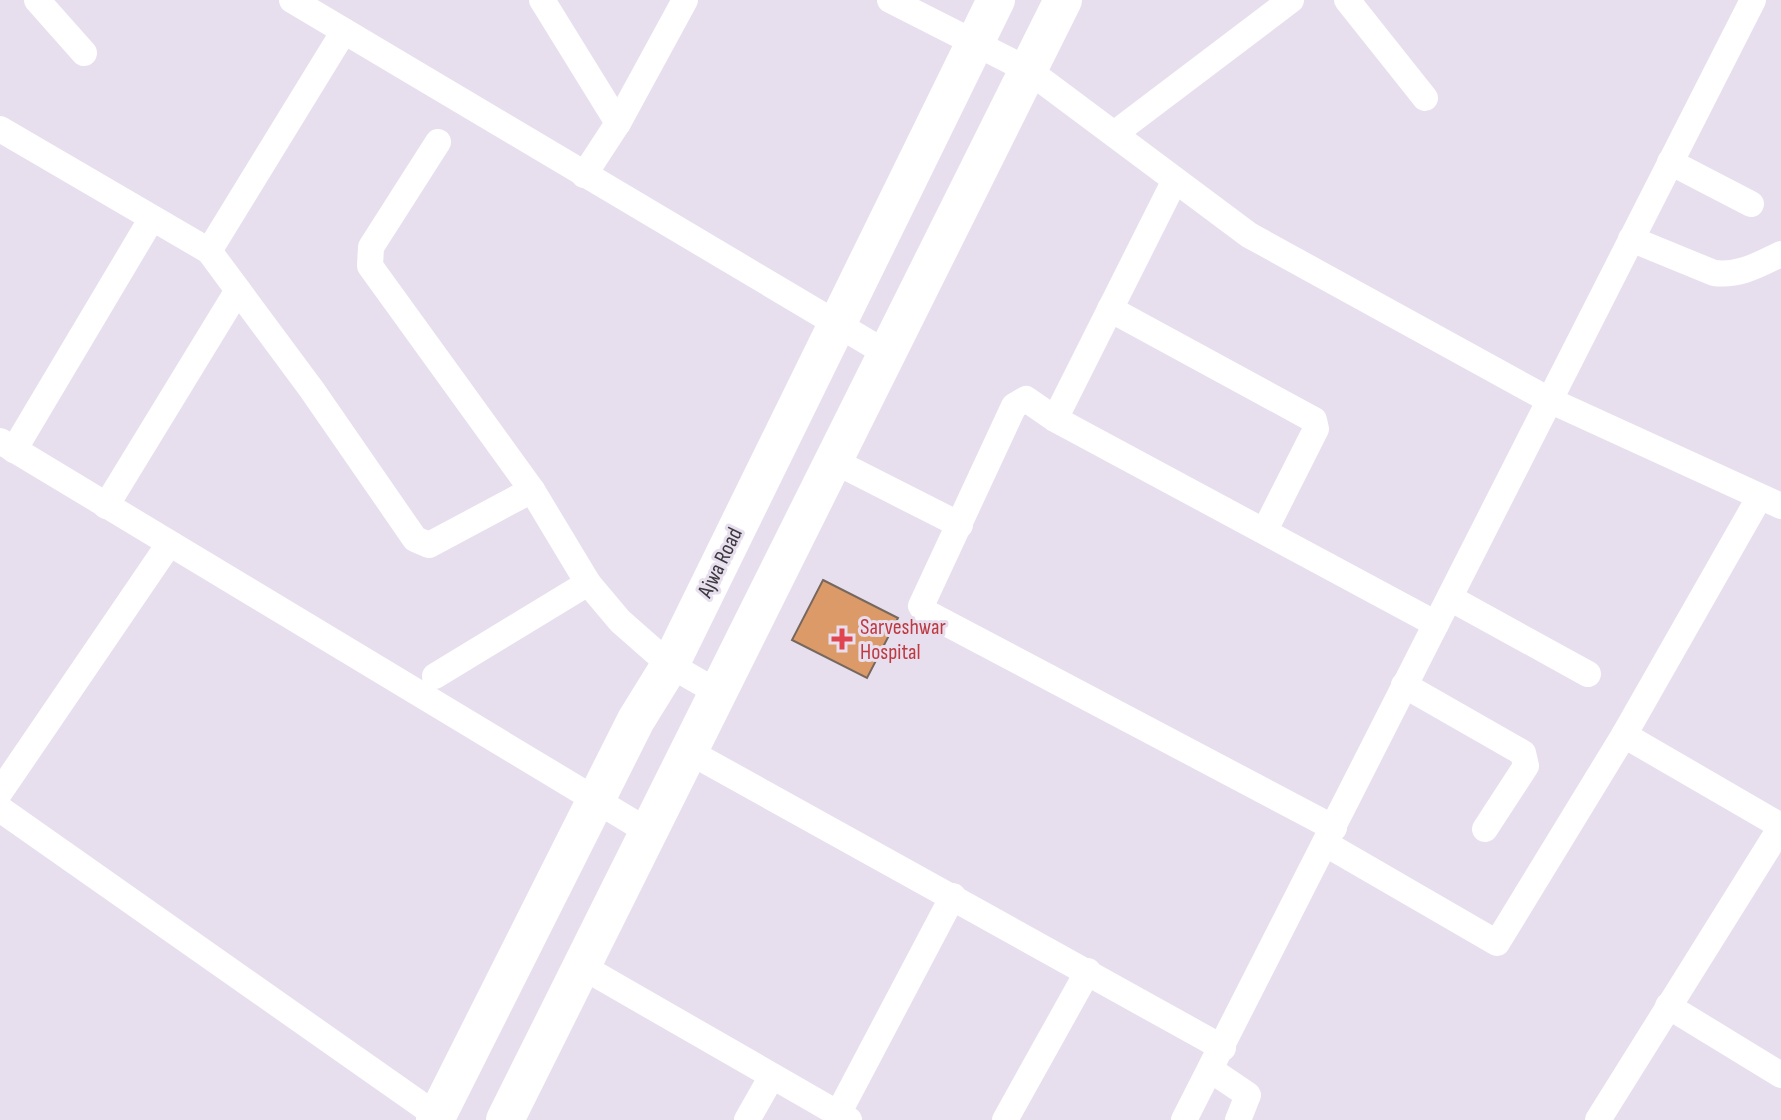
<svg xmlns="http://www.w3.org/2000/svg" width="1781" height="1120" font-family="'Sofia Sans Condensed',sans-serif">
  <rect width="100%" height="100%" fill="#e8dfee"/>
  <polygon fill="#dc9a68" stroke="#76685f" stroke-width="2" points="823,580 898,618 867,678 792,640"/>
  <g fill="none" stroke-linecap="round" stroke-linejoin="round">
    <g stroke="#fff" stroke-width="26">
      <polyline points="37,0 84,53"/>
      <polyline points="292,0 886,353"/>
      <polyline points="542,0 618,123"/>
      <polyline points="890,0 1028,70 1249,235 1549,400 1781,506"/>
      <polyline points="1347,0 1425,98"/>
      <polyline points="0,129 209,251 312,390 415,539 429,545 532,490"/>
      <polyline points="1114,134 1291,0"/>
      <polyline points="438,142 371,247 370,266 532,490 588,583 620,621 670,665 717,692"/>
      <polyline points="1670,162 1751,204"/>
      <polyline points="584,175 618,123 685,0"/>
      <path d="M1631,239l83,34c26,3 44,-8 67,-19"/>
      <polyline points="209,251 344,31"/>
      <polyline points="1110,309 1314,420 1316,429 1265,530"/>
      <polyline points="1055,419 1175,180"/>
      <polyline points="0,441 649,832"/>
      <polyline points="14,450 152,218"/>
      <polyline points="832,460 960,525"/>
      <polyline points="106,506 238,290"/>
      <polyline points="1450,598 1588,674"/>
      <polyline points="435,676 588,583"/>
      <polyline points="1404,685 1523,753 1526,766 1485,829"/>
      <polyline points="1624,735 1759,498"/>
      <polyline points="688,751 1223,1048"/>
      <polyline points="0,792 169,544"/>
      <polyline points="0,809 437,1116"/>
      <polyline points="1334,828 927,613 921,606 1014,406 1026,399 1055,419 1436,624"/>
      <polyline points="1326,844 1497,943 1624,735 1781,826"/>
      <polyline points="583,967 849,1120"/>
      <polyline points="1668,1006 1781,1075"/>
      <polyline points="1211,1070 1248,1095 1238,1120"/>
      <polyline points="838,1114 953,896"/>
      <polyline points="747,1120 772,1076"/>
      <polyline points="1005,1120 1088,971"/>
      <polyline points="1184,1120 1753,0"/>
      <polyline points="1598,1120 1781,827"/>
    </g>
    <g stroke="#fff" stroke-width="38">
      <polyline points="435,1120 636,720 670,665 996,0"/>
      <polyline points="505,1120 1063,0"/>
    </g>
  </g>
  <path fill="#e0444e" stroke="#e8dfee" stroke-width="3" d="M838 627h8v8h8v8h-8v8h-8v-8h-8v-8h8z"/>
  <g text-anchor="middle" stroke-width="6" stroke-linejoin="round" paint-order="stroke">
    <g font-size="22" fill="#3c393f" stroke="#e8dfee">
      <text transform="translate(719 562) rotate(-64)" y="8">Ajwa Road</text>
    </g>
    <g font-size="22" fill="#be3a42" stroke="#e8dfee" text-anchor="start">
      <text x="860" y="634">Sarveshwar<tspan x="860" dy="25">Hospital</tspan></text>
    </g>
  </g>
</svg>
